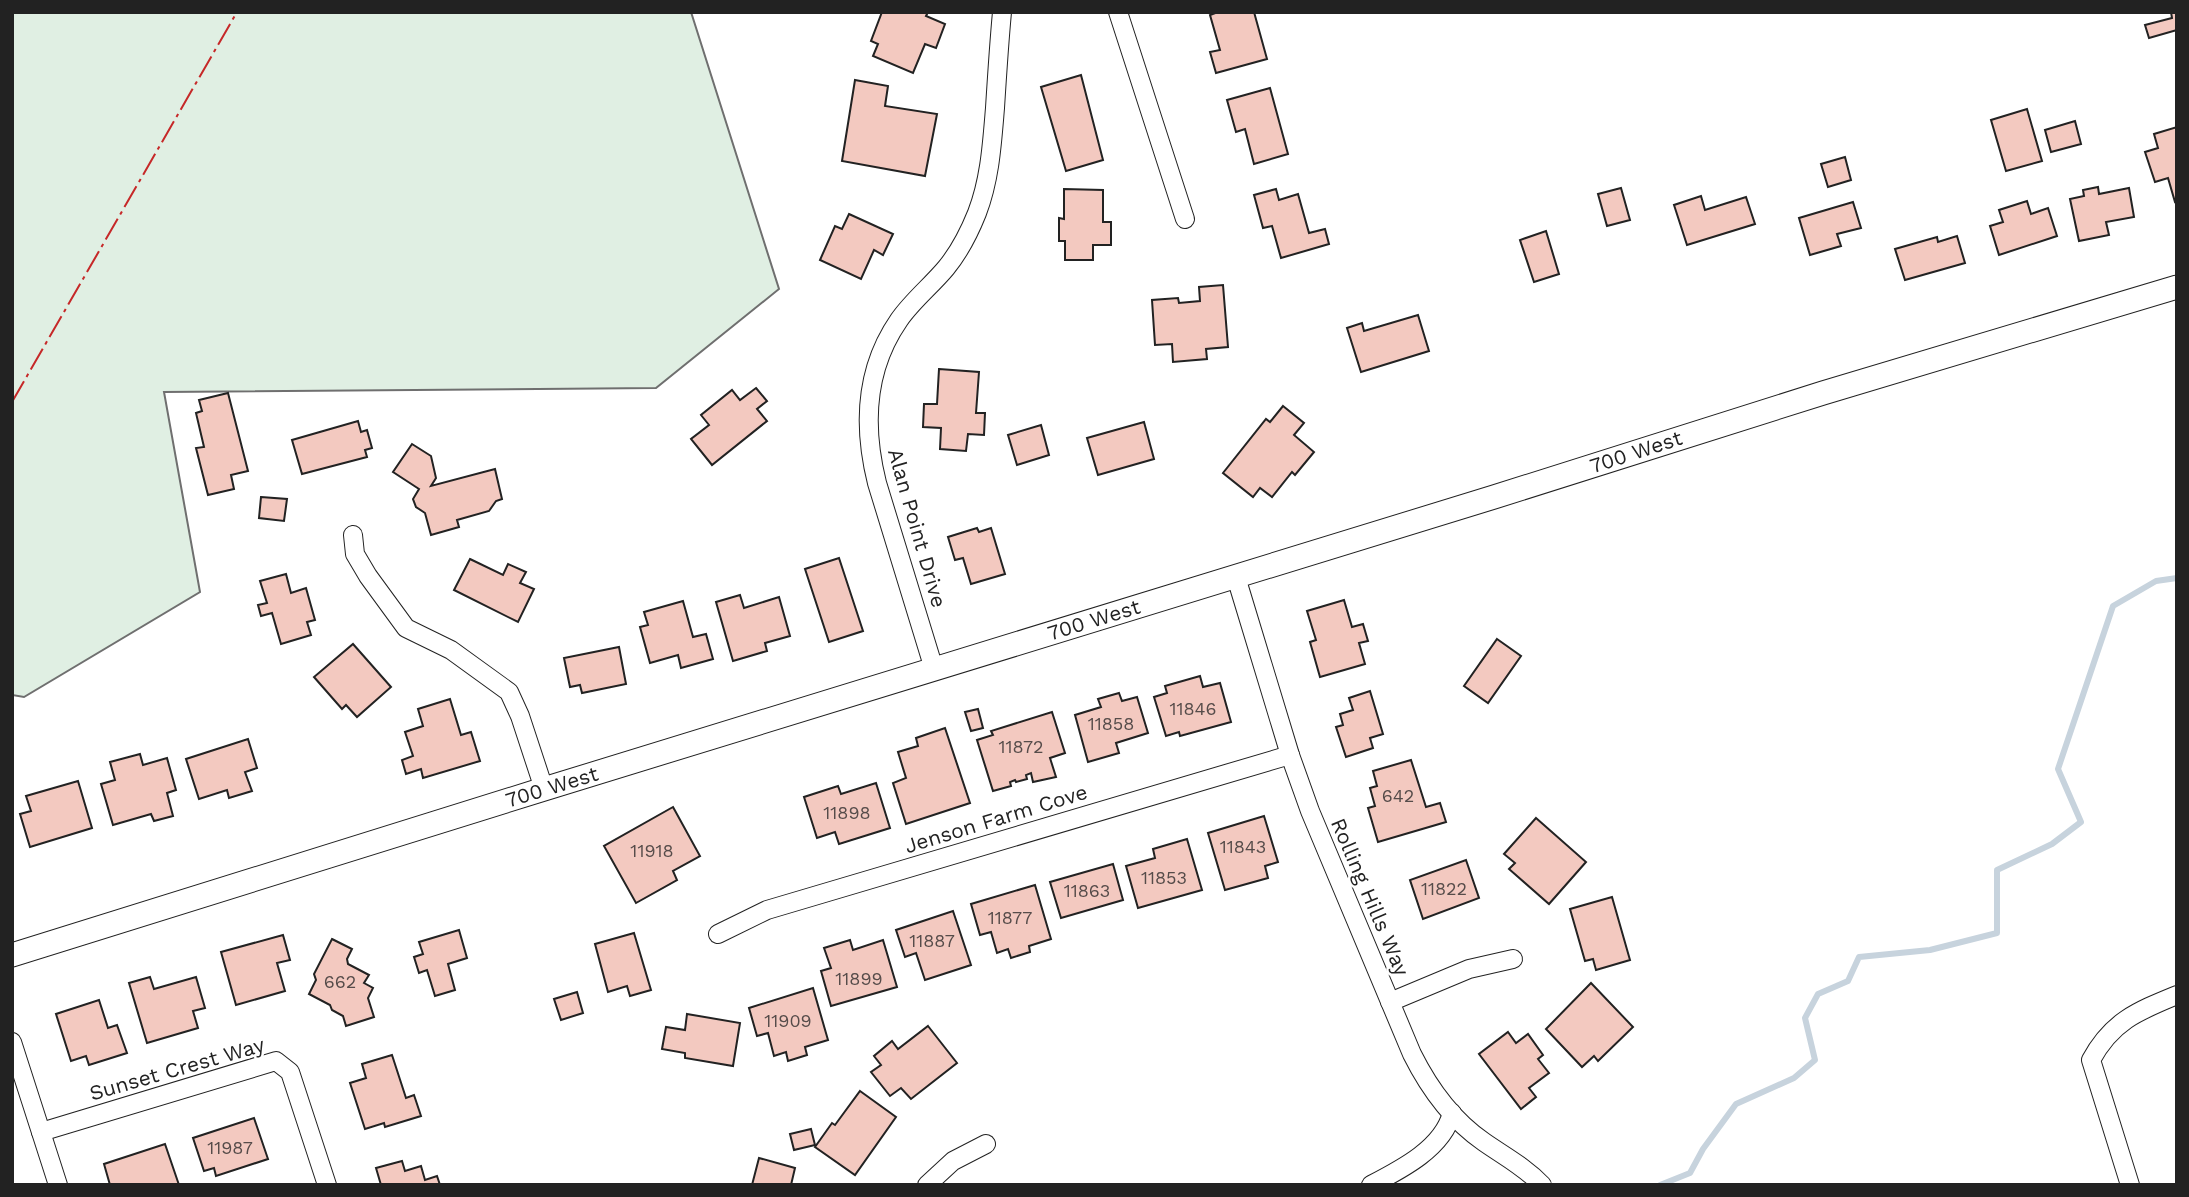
<svg xmlns="http://www.w3.org/2000/svg" width="2189" height="1197" font-family="'Work Sans',sans-serif">
  <rect width="100%" height="100%" fill="#fff"/>
  <polygon fill="#e0efe3" stroke="#6f6f6f" stroke-width="2" points="12,12 691,12 779,289 656,388 164,392 200,592 24,697 12,695"/>
  <g fill="none" stroke-linecap="round" stroke-linejoin="round">
    <polyline stroke="#c7d3dd" stroke-width="6" points="1660,1185 1690,1173 1703,1149 1736,1104 1794,1078 1815,1060 1805,1018 1818,994 1848,981 1859,957 1930,950 1997,933 1997,870 2052,844 2081,822 2058,769 2113,606 2156,581 2177,578"/>
  </g>
  <g fill="#f3c9c0" stroke="#222" stroke-width="2">
    <polygon points="882,12 928,12 926,16 945,24 936,48 925,44 913,73 873,56 878,44 871,41"/>
    <polygon points="1218,12 1254,12 1267,59 1216,73 1210,52 1220,50 1210,15"/>
    <polygon points="2171,12 2177,12 2177,30 2149,38 2145,25 2172,18"/>
    <polygon points="1081,75 1103,160 1066,171 1041,87"/>
    <polygon points="855,80 888,86 885,106 937,114 925,176 842,161"/>
    <polygon points="1270,88 1288,154 1254,164 1245,129 1236,132 1227,100"/>
    <polygon points="2027,109 2042,161 2006,171 1991,120"/>
    <polygon points="2075,121 2081,144 2051,152 2045,130"/>
    <polygon points="2177,127 2177,201 2175,202 2168,178 2155,182 2145,152 2158,148 2154,134"/>
    <polygon points="1845,157 1851,180 1828,187 1821,164"/>
    <polygon points="2098,187 2099,194 2129,188 2134,217 2106,222 2109,235 2079,241 2070,199 2084,196 2083,190"/>
    <polygon points="1621,188 1630,220 1607,226 1598,194"/>
    <polygon points="1064,189 1103,190 1103,222 1111,222 1111,245 1093,245 1093,260 1065,260 1065,241 1059,241 1059,218 1064,219"/>
    <polygon points="1276,189 1279,200 1298,194 1309,233 1325,229 1329,244 1281,258 1272,226 1263,228 1254,195"/>
    <polygon points="1701,196 1705,210 1746,197 1755,224 1687,245 1674,205"/>
    <polygon points="2027,201 2031,214 2048,208 2057,236 1999,255 1990,226 2003,222 1999,210"/>
    <polygon points="1853,202 1861,228 1837,234 1841,246 1810,255 1799,218"/>
    <polygon points="849,214 893,234 883,255 874,250 861,279 820,260 835,226 842,229"/>
    <polygon points="1546,231 1559,274 1534,282 1520,240"/>
    <polygon points="1957,236 1965,263 1905,280 1895,249 1937,237 1938,242"/>
    <polygon points="1223,285 1228,347 1206,349 1207,359 1173,362 1172,344 1155,345 1152,300 1178,298 1179,303 1200,301 1199,287"/>
    <polygon points="1418,315 1429,351 1361,372 1347,328 1362,323 1364,331"/>
    <polygon points="939,369 979,372 976,413 985,413 984,435 968,434 966,451 940,449 941,428 923,427 924,404 937,404"/>
    <polygon points="756,388 767,401 757,409 767,421 712,465 691,439 709,425 701,415 732,390 740,400"/>
    <polygon points="228,393 248,471 231,475 234,489 208,495 196,448 204,447 196,413 202,411 199,400"/>
    <polygon points="1283,406 1304,423 1294,435 1314,452 1295,475 1292,472 1272,497 1260,488 1253,497 1223,473 1266,419 1270,422"/>
    <polygon points="358,421 361,432 367,430 372,448 365,450 367,457 302,474 292,440"/>
    <polygon points="1144,422 1154,459 1098,475 1087,438"/>
    <polygon points="1041,425 1049,455 1017,465 1008,435"/>
    <polygon points="412,444 431,456 436,478 431,486 495,469 502,499 496,501 489,511 457,520 459,527 431,535 425,513 416,507 413,499 419,489 393,472"/>
    <polygon points="261,497 287,499 284,521 259,518"/>
    <polygon points="977,528 979,532 991,528 1005,574 971,584 963,558 955,560 948,537"/>
    <polygon points="839,558 863,631 829,642 805,569"/>
    <polygon points="470,559 503,575 508,564 526,572 520,583 534,589 518,622 454,590"/>
    <polygon points="286,574 291,593 306,588 315,620 307,622 311,635 281,644 272,613 261,616 258,605 267,603 260,581"/>
    <polygon points="740,595 744,608 779,597 790,636 765,643 767,651 733,661 716,602"/>
    <polygon points="1344,600 1352,627 1363,624 1368,641 1359,643 1365,664 1320,677 1310,642 1316,640 1307,611"/>
    <polygon points="683,601 693,637 706,634 713,659 681,668 678,655 650,663 640,627 648,625 644,612"/>
    <polygon points="1497,639 1521,656 1488,703 1464,686"/>
    <polygon points="353,644 391,687 357,717 346,705 342,709 314,677"/>
    <polygon points="619,647 626,684 582,693 580,685 570,687 564,658"/>
    <polygon points="1200,676 1203,687 1220,683 1231,722 1180,736 1179,732 1166,736 1154,697 1167,693 1165,686"/>
    <polygon points="1370,691 1383,734 1370,738 1373,748 1346,757 1336,727 1343,725 1340,714 1353,710 1349,698"/>
    <polygon points="1119,693 1122,701 1137,697 1148,733 1116,743 1119,753 1088,762 1075,715 1101,707 1098,699"/>
    <polygon points="450,699 461,735 471,732 480,761 423,778 421,769 406,774 402,760 413,756 405,732 423,726 418,709"/>
    <polygon points="978,709 983,728 971,731 965,712"/>
    <polygon points="1052,712 1065,753 1050,758 1056,777 1033,782 1031,773 1026,775 1027,779 1016,782 1015,780 1010,782 1011,786 993,791 977,740 993,735 991,731"/>
    <polygon points="945,728 970,803 906,824 893,783 906,778 898,752 918,746 916,738"/>
    <polygon points="248,739 257,768 245,772 252,791 229,798 227,790 199,799 186,759"/>
    <polygon points="140,754 143,765 167,758 176,790 167,793 173,816 154,821 151,814 113,825 101,784 115,780 110,762"/>
    <polygon points="1411,760 1426,807 1440,803 1446,822 1378,842 1368,808 1375,806 1370,788 1377,786 1373,771"/>
    <polygon points="78,781 92,828 30,847 20,814 31,811 26,796"/>
    <polygon points="876,783 890,828 839,844 835,832 817,838 804,797 838,786 841,794"/>
    <polygon points="673,807 700,856 673,871 677,880 636,903 604,846"/>
    <polygon points="1264,816 1278,862 1265,866 1268,878 1225,890 1208,833"/>
    <polygon points="1536,818 1586,862 1549,904 1509,869 1515,863 1504,854"/>
    <polygon points="1187,839 1202,890 1138,908 1126,866 1155,858 1153,849"/>
    <polygon points="1466,860 1479,898 1423,919 1410,880"/>
    <polygon points="1113,864 1123,900 1061,918 1050,882"/>
    <polygon points="1035,885 1051,939 1029,946 1030,952 1011,958 1008,949 997,953 991,932 980,935 971,904"/>
    <polygon points="1612,897 1630,960 1596,970 1593,959 1585,961 1570,909"/>
    <polygon points="953,911 971,965 925,980 916,953 905,957 896,930"/>
    <polygon points="459,930 467,958 448,964 455,990 435,996 427,970 419,973 414,957 423,954 419,942"/>
    <polygon points="634,933 651,990 630,996 627,986 608,992 595,944"/>
    <polygon points="283,935 290,960 277,963 285,991 236,1005 221,952"/>
    <polygon points="332,939 352,949 347,959 348,964 369,975 364,983 373,988 368,998 374,1017 346,1026 343,1016 332,1010 330,1005 309,994 316,980 314,974"/>
    <polygon points="850,940 853,950 883,940 897,987 831,1006 821,971 831,968 824,948"/>
    <polygon points="150,977 154,989 196,977 205,1008 193,1011 198,1028 147,1043 129,983"/>
    <polygon points="1591,983 1633,1027 1598,1061 1594,1056 1582,1067 1546,1029"/>
    <polygon points="813,988 828,1040 805,1047 807,1055 788,1061 786,1052 774,1056 768,1033 757,1036 749,1008"/>
    <polygon points="577,992 583,1013 561,1020 554,999"/>
    <polygon points="99,1000 108,1028 117,1025 127,1053 89,1065 86,1056 71,1061 56,1014"/>
    <polygon points="687,1014 740,1023 733,1066 685,1058 685,1053 662,1049 666,1027 685,1030"/>
    <polygon points="928,1026 957,1063 911,1099 901,1088 890,1096 871,1072 881,1065 874,1056 892,1041 898,1049"/>
    <polygon points="1508,1032 1516,1043 1528,1034 1543,1055 1538,1059 1549,1073 1529,1088 1536,1097 1521,1109 1479,1054"/>
    <polygon points="392,1055 406,1098 414,1095 421,1116 385,1127 384,1123 365,1129 350,1083 366,1078 362,1064"/>
    <polygon points="860,1091 896,1117 855,1175 815,1147 832,1123 835,1125"/>
    <polygon points="254,1118 268,1159 216,1176 214,1168 204,1171 193,1138"/>
    <polygon points="811,1129 815,1145 794,1150 790,1134"/>
    <polygon points="165,1144 179,1185 110,1185 104,1164"/>
    <polygon points="759,1158 795,1168 791,1185 752,1185"/>
    <polygon points="402,1161 405,1171 421,1166 425,1180 437,1176 440,1185 381,1185 376,1168"/>
  </g>
  <g fill="none" stroke-linecap="round" stroke-linejoin="round">
    <defs>
      <g id="minor">
        <polyline points="1118,12 1185,219"/>
        <polyline points="353,535 355,554 368,576 406,628 451,650 509,692 520,716 544,789"/>
        <path d="M1236,577l54,178 20,56 102,243c17,34 40,66 72,88 20,14 41,25 58,43"/>
        <path d="M934,669l-57,-186c-14,-56 -12,-114 22,-163 13,-19 32,-34 47,-52 14,-17 23,-35 31,-55 13,-34 15,-69 18,-105 2,-32 4,-64 7,-96"/>
        <polyline points="718,934 767,910 1290,755"/>
        <polyline points="1390,1002 1469,969 1513,959"/>
        <polyline points="12,1042 58,1185"/>
        <polyline points="41,1132 276,1061 290,1072 327,1185"/>
        <polyline points="927,1185 953,1161 986,1144"/>
        <path d="M1371,1185c31,-16 72,-37 81,-72"/>
        <path d="M2130,1185l-39,-125c21,-39 47,-49 86,-65"/>
      </g>
      <polyline id="tertiary" points="12,955 544,789 1494,497 1823,393 2177,287"/>
    </defs>
    <use href="#minor" stroke="#222" stroke-width="20"/>
    <use href="#tertiary" stroke="#222" stroke-width="25"/>
    <use href="#minor" stroke="#fff" stroke-width="18"/>
    <use href="#tertiary" stroke="#fff" stroke-width="23"/>
    <polyline stroke="#c62828" stroke-width="2" stroke-dasharray="24 5 3.5 5" stroke-linecap="butt" points="12,402 237,12"/>
  </g>
  <g text-anchor="middle" stroke-width="5" stroke-linejoin="round" paint-order="stroke">
    <g font-size="18" fill="#564c4a">
      <text x="1193" y="715">11846</text>
      <text x="1111" y="730">11858</text>
      <text x="1021" y="753">11872</text>
      <text x="1398" y="802">642</text>
      <text x="847" y="819">11898</text>
      <text x="1243" y="853">11843</text>
      <text x="652" y="857">11918</text>
      <text x="1164" y="884">11853</text>
      <text x="1444" y="895">11822</text>
      <text x="1087" y="897">11863</text>
      <text x="1010" y="924">11877</text>
      <text x="932" y="947">11887</text>
      <text x="859" y="985">11899</text>
      <text x="340" y="988">662</text>
      <text x="788" y="1027">11909</text>
      <text x="230" y="1154">11987</text>
    </g>
    <g font-size="21" fill="#222" stroke="#fff">
      <text transform="translate(1636 452) rotate(-18)" y="7">700 West</text>
      <text transform="translate(917 528) rotate(74)" y="7">Alan Point Drive</text>
      <text transform="translate(1094 620) rotate(-17)" y="7">700 West</text>
      <text transform="translate(552 787) rotate(-17)" y="7">700 West</text>
      <text transform="translate(996 819) rotate(-17)" y="7">Jenson Farm Cove</text>
      <text transform="translate(1370 897) rotate(67)" y="7">Rolling Hills Way</text>
      <text transform="translate(177 1069) rotate(-16)" y="7">Sunset Crest Way</text>
    </g>
  </g>
  <rect width="2189" height="1197" fill="none" stroke="#222222" stroke-width="28"/>
</svg>
